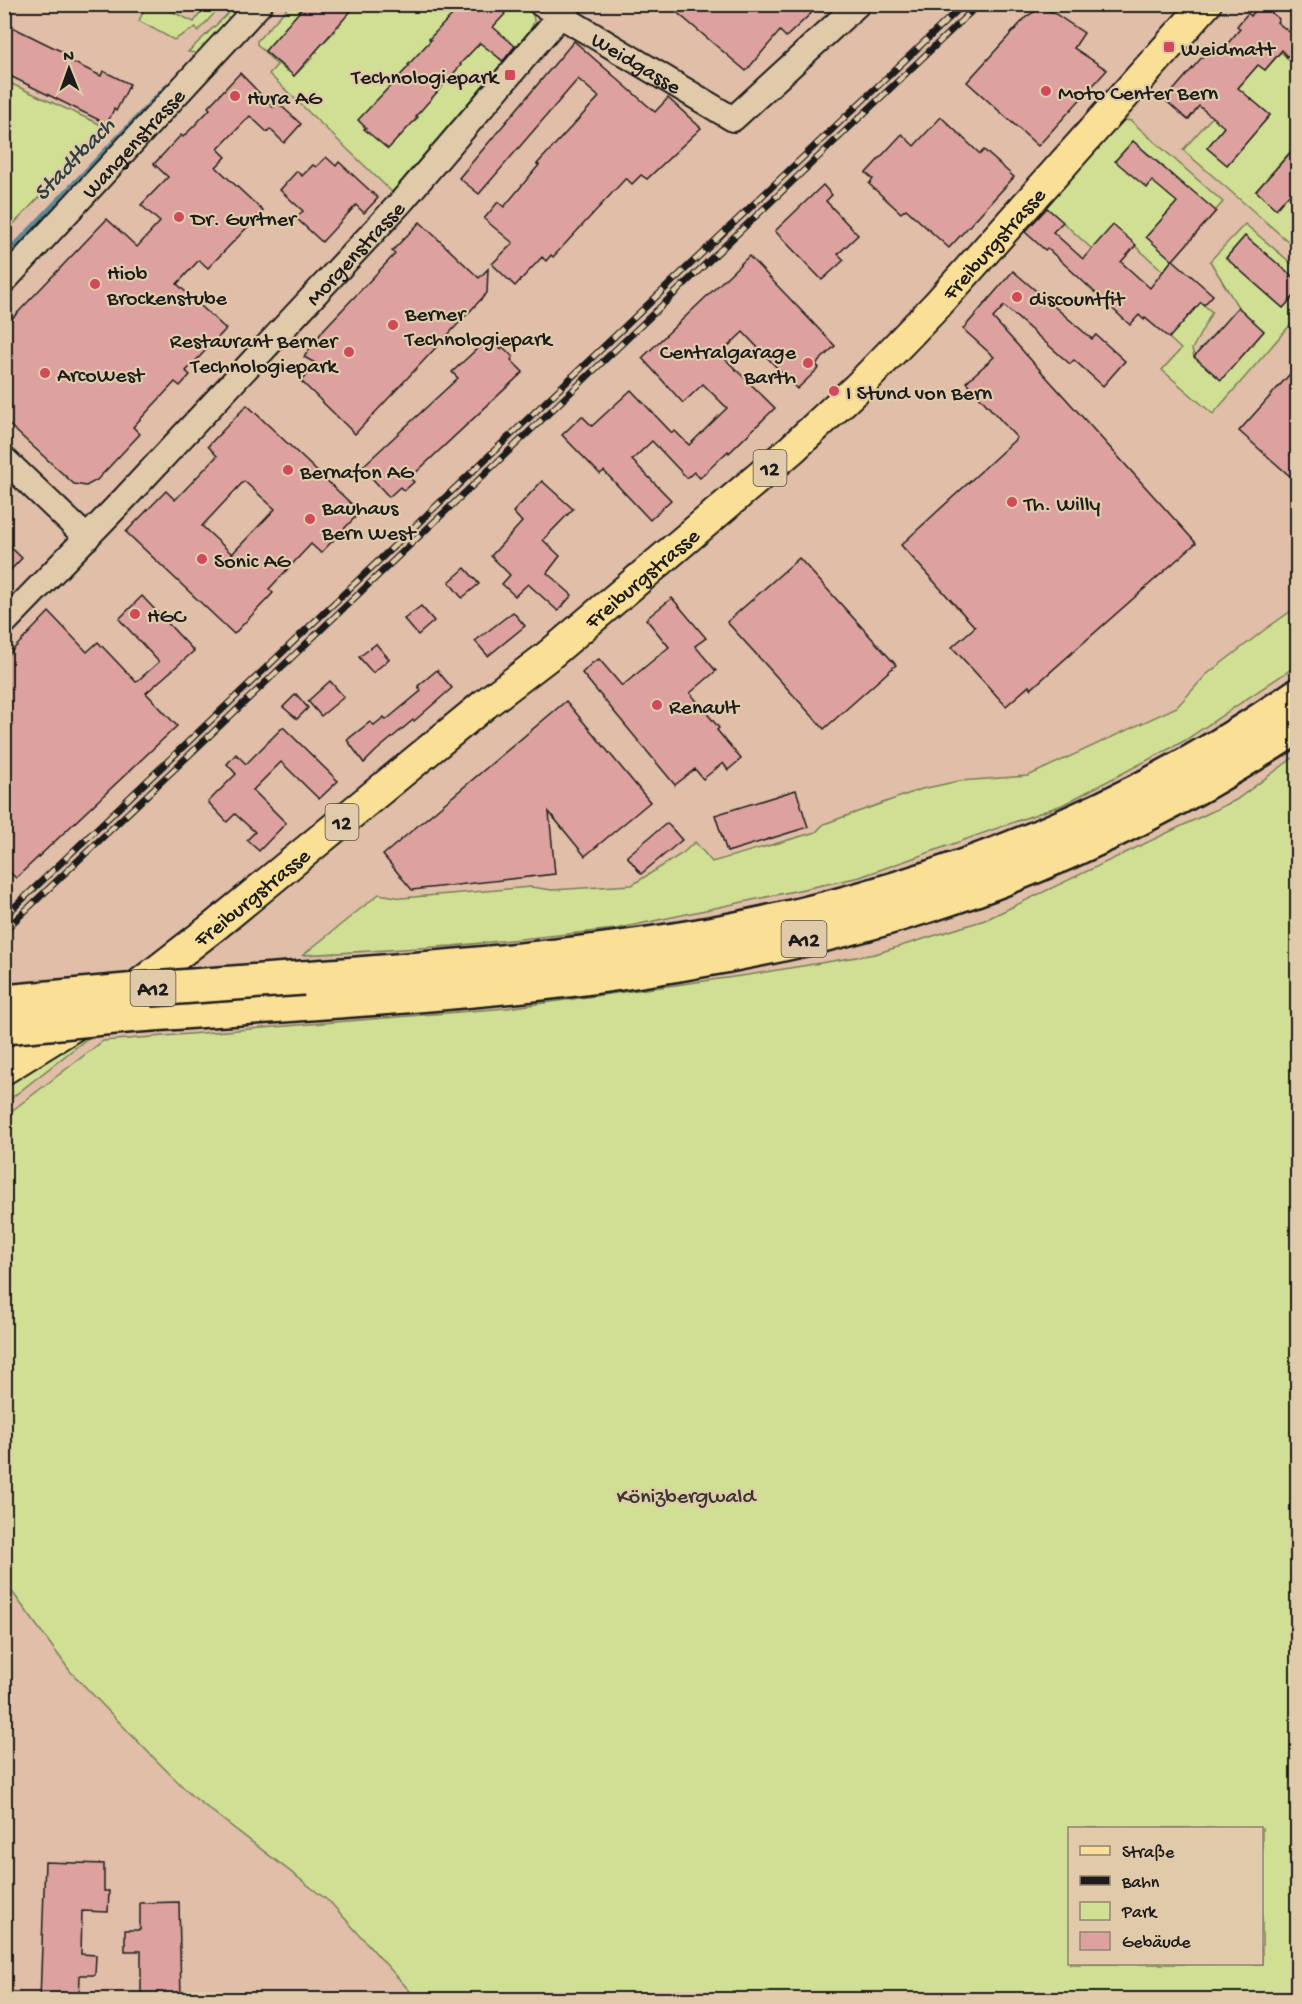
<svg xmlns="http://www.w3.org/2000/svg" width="1302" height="2004" font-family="'Gochi Hand',sans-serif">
  <rect width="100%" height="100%" fill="#e0bea7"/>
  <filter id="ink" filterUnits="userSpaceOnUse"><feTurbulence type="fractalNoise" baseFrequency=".0167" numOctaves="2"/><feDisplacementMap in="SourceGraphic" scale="12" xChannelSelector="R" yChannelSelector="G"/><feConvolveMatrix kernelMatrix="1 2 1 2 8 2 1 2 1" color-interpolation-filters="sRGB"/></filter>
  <g filter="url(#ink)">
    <g fill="#d0df93" stroke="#767e58" stroke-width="1.5" fill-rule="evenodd">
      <polygon points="146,5 158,5 194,22 206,5 222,5 198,31 196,27 174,40 139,21"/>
      <polygon points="237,5 257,5 212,55 188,52"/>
      <path d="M290,5h16l-41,46 21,20 2,-1 6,6 19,-19 -1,-2 3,-3h2l-2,-3 4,-2 16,-16 -2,-2 4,-3h2l-3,-3 5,-2 16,-16h167c21,15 4,27 -8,42l-8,-6 -12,14 7,7 -111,130 -123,-118 8,-9 -20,-21v-3z"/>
      <path d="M1281,52l16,16v76l-41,47 41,-7v65l-114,-99 75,-85 7,5zM1250,98l20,17 -43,50 -20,-17z"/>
      <polygon points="5,81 106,127 5,233"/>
      <path d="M1125,120l6,1 92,81 -60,69 -50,-45 -21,23 -48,-44 75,-82zM1133,141l31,26 -18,21 1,-2 -31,-26z"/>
      <polygon points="1245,224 1297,268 1297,281 1245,236 1226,258 1283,308 1292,298 1297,302 1297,317 1213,414 1162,370 1181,349 1169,338 1200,302 1212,312 1192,349 1194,357 1221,380 1264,331 1238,307 1210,261"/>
      <polygon points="1297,607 1297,665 1184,741 1062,805 860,877 616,929 452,946 303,955 379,894 402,898 531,887 552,890 632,885 683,853 695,842 712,862 816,832 824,824 922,789 959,781 1028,776 1177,707 1206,675 1267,628"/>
      <path d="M1297,755v1244h-880l-86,-96 -140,-108 -43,-43 -78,-81 -65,-89v-466l98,-75 404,-33 241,-33 127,-21 110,-34 251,-120zM1070,1828h192v136h-192z"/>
      <polygon points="87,1034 89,1037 5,1103 5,1082"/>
    </g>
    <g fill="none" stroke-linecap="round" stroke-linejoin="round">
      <polyline stroke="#5b8895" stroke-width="5" points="4,257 168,85"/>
    </g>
    <g fill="#dda29f" stroke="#1c1c1c" stroke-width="1.5" fill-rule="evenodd">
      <polygon points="306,4 357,4 294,76 265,51"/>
      <polygon points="459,4 496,4 505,14 493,27 515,46 503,61 480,43 460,64 461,65 416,116 418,117 388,149 364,129 366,128 358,120 409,66 408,65 431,40 429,39 453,14 451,13"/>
      <polygon points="667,4 821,4 786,37 780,31 746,71"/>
      <polygon points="1260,4 1279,19 1277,22 1298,39 1298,44 1287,57 1282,50 1265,70 1258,65 1238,88 1270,115 1227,165 1207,148 1224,127 1199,106 1188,120 1165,100 1210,48 1218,55 1240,29 1237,26 1242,20 1248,13 1251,16"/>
      <polygon points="1039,9 1051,11 1084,33 1074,48 1107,70 1038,146 967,82 1027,16"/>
      <polygon points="4,23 69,55 66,59 101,76 103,71 130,84 116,111 114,109 107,124 4,73"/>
      <polygon points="574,41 655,112 668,98 701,128 647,179 641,175 632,184 626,178 553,257 551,255 546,261 542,257 515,286 492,264 513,243 484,219 498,202 504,207 539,165 537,164 599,97 578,79 479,194 459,178"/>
      <polygon points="240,73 273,107 277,102 301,124 284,143 270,129 267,132 250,116 218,149 226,157 216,167 263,211 208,268 199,260 177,284 226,329 186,371 190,375 180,386 175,382 133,427 140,434 97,480 86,486 74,484 4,420 4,327 107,219 137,247 160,222 141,205 168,177 154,164 181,135 183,137 194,126 210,109 208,107"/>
      <polygon points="941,117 980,154 984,150 1014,177 949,248 906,209 901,213 869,184 873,179 866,173 902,134 914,146"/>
      <polygon points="1133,141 1188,189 1189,188 1216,211 1173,260 1213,295 1204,305 1201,302 1169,338 1145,318 1144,320 1139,315 1130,325 1047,248 1045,250 1025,232 1047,208 1063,222 1053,232 1083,259 1113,225 1136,245 1121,262 1150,288 1172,260 1146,237 1177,202 1152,181 1147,188 1115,161"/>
      <polygon points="1298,144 1298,184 1276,209 1256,191"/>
      <polygon points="326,157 336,166 339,162 378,198 364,213 356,205 322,242 296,218 303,211 280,190 297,171 302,176 313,165 316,167"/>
      <polygon points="823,185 832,195 826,201 858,235 838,254 844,260 822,280 775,231"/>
      <polygon points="420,222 479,278 488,269 487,293 355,434 301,381 317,364 304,357 324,329 395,254 392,251"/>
      <polygon points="1245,236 1298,281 1298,292 1283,308 1226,258"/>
      <polygon points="749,256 835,346 816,364 819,368 797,389 743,332 720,354 775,408 729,453 728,451 700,478 694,472 687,478 652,441 632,460 671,500 650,520 604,471 600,474 562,435 582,416 592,426 631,390 672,433 675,431 689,445 727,408 703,384 683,403 642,358"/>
      <polygon points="1013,271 1092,339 1096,335 1125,361 1103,386 1074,360 1070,364 1004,306 993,318 1196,543 1031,689 1029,686 1006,706 952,647 975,627 901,545 1017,438 966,382 994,357 963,329"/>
      <polygon points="1238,307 1264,331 1221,380 1194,357"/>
      <polygon points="490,337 501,349 503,347 513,357 511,360 523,372 410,478 414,482 404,491 400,487 389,497 362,467 458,378 452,372"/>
      <polygon points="1298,365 1298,470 1291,477 1239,431"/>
      <path d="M247,405l113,107 -39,41 -10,-9 -42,45 4,4 -39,41 -108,-102 40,-41 9,9 42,-44 -9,-10zM244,481l31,28 -43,45 -30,-28z"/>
      <polygon points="542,481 573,509 543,540 560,556 547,573 572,595 558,611 528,584 515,596 502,584 510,575 491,556 522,522 513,512"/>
      <polygon points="4,541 22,558 4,577"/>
      <polygon points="799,558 896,665 824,729 727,622"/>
      <polygon points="465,568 479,584 462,598 449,582"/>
      <polygon points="142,596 194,651 146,693 177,726 16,878 4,867 4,659 49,612 87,652 98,642 136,682 159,662 119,619"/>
      <polygon points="672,598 706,638 695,646 716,671 690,693 719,728 717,730 741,759 728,770 723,763 703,779 695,769 675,785 582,673 592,663 599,659 622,686 669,647 646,619"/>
      <polygon points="421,606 434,621 418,635 404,619"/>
      <polygon points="513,612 525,626 488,656 475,641"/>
      <polygon points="376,644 389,659 373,673 359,657"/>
      <polygon points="437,670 452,688 414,721 413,720 376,751 364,763 347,740 370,722 374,725 384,717 386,720 421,691 418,686"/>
      <polygon points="330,681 344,697 321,716 308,701"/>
      <polygon points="296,694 308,708 297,719 283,707"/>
      <polygon points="566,701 650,802 585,856 549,812 555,874 412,890 383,855"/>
      <polygon points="283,727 338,781 319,799 281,762 253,790 286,823 259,851 247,840 255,832 235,814 227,822 208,802 236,774 227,764 236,754 246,764"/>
      <polygon points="796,790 808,827 727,852 715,815"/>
      <polygon points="667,823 682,840 641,874 627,856"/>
      <polygon points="45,1862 104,1864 104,1891 109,1891 108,1912 82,1911 81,1954 96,1955 95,1975 80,1975 79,2000 40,2000"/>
      <polygon points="179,1902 181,2000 141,2000 141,1951 125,1951 125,1930 140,1930 140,1903"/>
    </g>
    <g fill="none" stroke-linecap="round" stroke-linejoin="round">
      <defs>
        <g id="minor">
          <path id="s1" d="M541,4l192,115 125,-115"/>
          <path id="s2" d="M4,281l256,-277"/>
          <polyline points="4,459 87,538"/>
          <path id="s3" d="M4,623l121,-125 277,-297 168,-197"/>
        </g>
        <g id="major">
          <path id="s4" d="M4,1069l132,-82 80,-62 269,-221 63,-48 244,-207 66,-62 79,-82 269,-301"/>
        </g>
        <g id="highway">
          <path d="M303,978c145,-11 291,-21 434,-49 200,-40 393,-117 561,-234"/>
          <path d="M137,1015c264,-19 535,-28 789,-109 132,-42 256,-104 372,-180"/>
        </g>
      </defs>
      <use href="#minor" stroke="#1c1c1c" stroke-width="28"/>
      <use href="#major" stroke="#1c1c1c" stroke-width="34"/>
      <use href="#highway" stroke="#1c1c1c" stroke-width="38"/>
      <use href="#minor" stroke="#e1caaa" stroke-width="24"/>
      <use href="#major" stroke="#fadf96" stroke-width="30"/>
      <use href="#highway" stroke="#fadf96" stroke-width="33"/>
      <defs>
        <g id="rail">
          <polyline points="4,917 964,4"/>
          <polyline points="4,931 979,4"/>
        </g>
      </defs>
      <use href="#rail" stroke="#1c1c1c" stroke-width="7"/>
      <use href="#rail" stroke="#e1caaa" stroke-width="4.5" stroke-dasharray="14" stroke-linecap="butt"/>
      <defs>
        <g id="highway-bridge">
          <polyline points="4,1002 138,990 303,978"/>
          <polyline points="4,1027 137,1015"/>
        </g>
      </defs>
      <use href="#highway-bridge" stroke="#1c1c1c" stroke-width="38" stroke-linecap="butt"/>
      <use href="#highway-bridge" stroke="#fadf96" stroke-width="33"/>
    </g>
  </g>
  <g fill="#d1495b" stroke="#e1caaa" stroke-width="2">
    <rect x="1163" y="41" width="12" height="12" rx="3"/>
    <rect x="504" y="69" width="12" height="12" rx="3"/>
    <circle cx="1046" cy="91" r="6"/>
    <circle cx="235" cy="96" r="6"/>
    <circle cx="179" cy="217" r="6"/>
    <circle cx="95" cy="284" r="6"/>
    <circle cx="1017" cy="297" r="6"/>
    <circle cx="393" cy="325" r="6"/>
    <circle cx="349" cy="352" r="6"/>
    <circle cx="808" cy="363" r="6"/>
    <circle cx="45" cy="373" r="6"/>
    <circle cx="834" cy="391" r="6"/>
    <circle cx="288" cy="470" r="6"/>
    <circle cx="1012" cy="502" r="6"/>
    <circle cx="310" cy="519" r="6"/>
    <circle cx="202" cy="559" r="6"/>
    <circle cx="135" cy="614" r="6"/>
    <circle cx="657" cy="705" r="6"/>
  </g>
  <g text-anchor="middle" stroke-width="4.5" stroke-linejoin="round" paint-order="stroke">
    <g fill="#e1caaa" stroke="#575047" stroke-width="1.5">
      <rect x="753.5" y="450" width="33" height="36" rx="4.5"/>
      <rect x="325.5" y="804" width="33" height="36" rx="4.5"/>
      <rect x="781.5" y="921" width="45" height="36" rx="4.5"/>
      <rect x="130.5" y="970" width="45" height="36" rx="4.5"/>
    </g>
    <g font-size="21" font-weight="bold" fill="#1c1c1c">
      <text x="770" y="475">12</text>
      <text x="342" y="829">12</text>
      <text x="804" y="946">A12</text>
      <text x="153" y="995">A12</text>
    </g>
    <g font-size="22" fill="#1c1c1c" stroke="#e1caaa" text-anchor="start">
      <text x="1181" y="55">Weidmatt</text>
      <text x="498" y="83" text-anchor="end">Technologiepark</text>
      <text x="1058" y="99">Moto Center Bern</text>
      <text x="247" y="104">Hura AG</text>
      <text x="191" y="225">Dr. Gurtner</text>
      <text x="107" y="279">Hiob<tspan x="107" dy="25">Brockenstube</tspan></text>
      <text x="1029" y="305">discountfit</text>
      <text x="405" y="320">Berner<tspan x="405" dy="25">Technologiepark</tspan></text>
      <text x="337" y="347" text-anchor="end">Restaurant Berner<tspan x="337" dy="25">Technologiepark</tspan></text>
      <text x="796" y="358" text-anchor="end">Centralgarage<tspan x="796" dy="25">Barth</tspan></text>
      <text x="57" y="381">ArcoWest</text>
      <text x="846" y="399">I Stund von Bern</text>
      <text x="300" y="478">Bernafon AG</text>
      <text x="1024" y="510">Th. Willy</text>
      <text x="322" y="514">Bauhaus<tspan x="322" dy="25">Bern West</tspan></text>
      <text x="214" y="567">Sonic AG</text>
      <text x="147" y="622">HGC</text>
      <text x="669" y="713">Renault</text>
    </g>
    <g font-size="22" fill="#1c1c1c" stroke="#e1caaa">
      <text dy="8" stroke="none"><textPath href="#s1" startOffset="112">Weidgasse</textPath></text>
      <text dy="8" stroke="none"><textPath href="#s2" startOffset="189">Wangenstrasse</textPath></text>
      <text dy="8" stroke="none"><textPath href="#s4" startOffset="1292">Freiburgstrasse</textPath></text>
      <text dy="8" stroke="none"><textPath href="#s3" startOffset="510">Morgenstrasse</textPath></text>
      <text dy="8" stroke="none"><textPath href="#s4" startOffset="806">Freiburgstrasse</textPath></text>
      <text dy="8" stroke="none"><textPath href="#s4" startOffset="302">Freiburgstrasse</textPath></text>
    </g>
    <g font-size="22" fill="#37392e" stroke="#e1caaa">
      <text x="686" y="1502">Könizbergwald</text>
    </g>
    <g font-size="24" font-style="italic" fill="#314044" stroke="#e1caaa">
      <text transform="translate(73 158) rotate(-46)" y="8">Stadtbach</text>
    </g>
  </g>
  <rect width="1302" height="2004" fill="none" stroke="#e1caaa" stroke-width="24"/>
  <rect x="12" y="12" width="1278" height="1980" fill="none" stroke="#1c1c1c" stroke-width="2" filter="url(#ink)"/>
  <rect x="1068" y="1827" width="195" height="138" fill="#e1caaa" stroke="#928471" stroke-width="1.5"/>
  <rect x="1080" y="1846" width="30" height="9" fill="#fadf96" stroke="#928471" stroke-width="1.5"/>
  <text x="1122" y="1857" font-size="18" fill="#1c1c1c">Straße</text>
  <rect x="1080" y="1876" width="30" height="9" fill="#1c1c1c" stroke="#928471" stroke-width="1.5"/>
  <text x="1122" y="1887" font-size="18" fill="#1c1c1c">Bahn</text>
  <rect x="1080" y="1902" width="30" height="18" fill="#d0df93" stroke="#928471" stroke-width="1.5"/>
  <text x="1122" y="1917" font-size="18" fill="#1c1c1c">Park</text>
  <rect x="1080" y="1932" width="30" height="18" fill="#dda29f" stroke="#928471" stroke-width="1.5"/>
  <text x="1122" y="1947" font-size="18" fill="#1c1c1c">Gebäude</text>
  <g transform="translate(69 69) rotate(359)" stroke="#e1caaa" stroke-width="4.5" paint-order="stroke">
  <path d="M0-4.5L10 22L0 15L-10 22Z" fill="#1c1c1c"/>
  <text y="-9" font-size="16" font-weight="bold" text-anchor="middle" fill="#1c1c1c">N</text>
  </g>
</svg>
